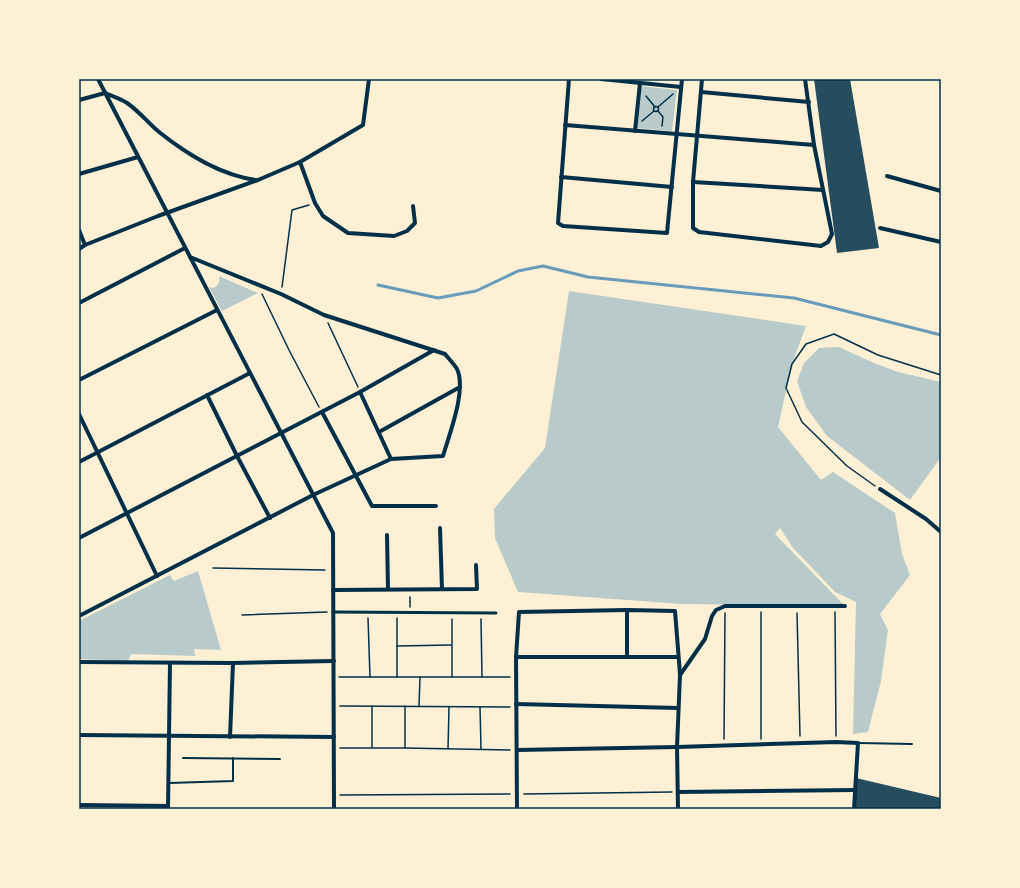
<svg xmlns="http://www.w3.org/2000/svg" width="1020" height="888" font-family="Literata,serif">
  <rect width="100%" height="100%" fill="#fdf0d5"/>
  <g fill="#b9caca">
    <polygon points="640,86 677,90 672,131 635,128"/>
    <path d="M219,276l39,17 -36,18 -13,-24 5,1c5,-3 6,-6 5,-12z"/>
    <polygon points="569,291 806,326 792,364 778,427 821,480 833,472 895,513 902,554 910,575 880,614 888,630 881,681 868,732 853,734 856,602 835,592 793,548 780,528 775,534 845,606 682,604 518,592 495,538 494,509 545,448"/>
    <polygon points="839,347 874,363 898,372 941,382 941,457 910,500 827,436 806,407 797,381 804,363 819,348"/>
    <polygon points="198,571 221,650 194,649 195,656 131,654 128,661 79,659 79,621 170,575 174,581"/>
  </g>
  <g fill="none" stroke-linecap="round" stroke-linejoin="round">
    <polyline stroke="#669bbc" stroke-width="3" points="378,285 438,298 476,291 518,271 543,266 588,277 794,298 941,335"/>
  </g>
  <g fill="#264d5e">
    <polygon points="814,79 850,79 879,248 837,253"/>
    <polygon points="856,778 941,798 941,809 854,809"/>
  </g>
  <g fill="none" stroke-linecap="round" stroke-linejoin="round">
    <g stroke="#003049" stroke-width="1.5">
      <polyline points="646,96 655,107"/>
      <circle cx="656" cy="109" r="2.5"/>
      <polyline points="658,107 673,94"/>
      <polyline points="658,111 663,117 662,126"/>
      <polyline points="642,121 654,111"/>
      <polyline points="282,287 292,210 309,205"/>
      <polyline points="262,294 289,350 319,407"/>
      <polyline points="328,323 358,387"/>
      <polyline points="875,486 847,466 802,422 786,388 792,364 806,344 834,334 878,355 941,375"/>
      <polyline points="213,568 325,570"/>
      <polyline points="410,597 410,607"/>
      <polyline points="835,612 836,736"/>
      <polyline points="797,613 800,736"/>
      <polyline points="242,615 327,612"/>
      <polyline points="368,618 370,677"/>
      <polyline points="397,618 397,677"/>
      <polyline points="481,619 482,677"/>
      <polyline points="397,646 451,645"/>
      <polyline points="339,677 510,677"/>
      <polyline points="452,677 452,619"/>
      <polyline points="340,706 510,707"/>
      <polyline points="419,706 420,677"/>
      <polyline points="480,707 481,749"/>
      <polyline points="724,739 725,613"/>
      <polyline points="761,739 761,612"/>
      <polyline points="372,747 372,706"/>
      <polyline points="340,748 405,748 510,750"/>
      <polyline points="405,748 405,706"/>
      <polyline points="448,749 449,707"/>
      <polyline points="524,794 672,792"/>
      <polyline points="340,795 510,794"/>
    </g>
    <g stroke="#003049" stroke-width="2">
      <polyline points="859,743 912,744"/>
      <polyline points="183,758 280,759"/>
      <polyline points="169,783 233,781 233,758"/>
    </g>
    <polyline stroke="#003049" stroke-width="3" points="333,612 496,613"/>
    <g stroke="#003049" stroke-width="4">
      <polyline points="98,79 333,533 334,809"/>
      <polyline points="569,79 558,223 563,226 667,233 682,79"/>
      <polyline points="601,79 681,87"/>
      <polyline points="702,79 693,182 693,228 699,232 821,246 828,242 832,234 814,145 805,79"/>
      <polyline points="701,92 809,102"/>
      <path d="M105,93c7,3 16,6 22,10 12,8 21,20 32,29 29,23 61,43 97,48"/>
      <polyline points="79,100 105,93"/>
      <polyline points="565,125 814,145"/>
      <polyline points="635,131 640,83"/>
      <polyline points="300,162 315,203 323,216 348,233 394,236 407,231 415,223 413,206"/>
      <polyline points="79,174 138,157"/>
      <polyline points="887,176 941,191"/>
      <polyline points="561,177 672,187"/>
      <polyline points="693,182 823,190"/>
      <polyline points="880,228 941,242"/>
      <polyline points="79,230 85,245"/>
      <polyline points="79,249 85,245 158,216 258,180 300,162 363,125 369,79"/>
      <polyline points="79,303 185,248"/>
      <polyline points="79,380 217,310"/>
      <polyline points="360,392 391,459"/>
      <polyline points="207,395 237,456 270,518"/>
      <polyline points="322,412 372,506 436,506"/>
      <polyline points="79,414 157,576"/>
      <polyline points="379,432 460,387"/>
      <polyline points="79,462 250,373"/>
      <polyline points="880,489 926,519 941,532"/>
      <polyline points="440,528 442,589"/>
      <polyline points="387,535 388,589"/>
      <polyline points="79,538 360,392 434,350"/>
      <polyline points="333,590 477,589 476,565"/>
      <path d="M79,616l234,-121 78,-36 52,-3c6,-21 24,-66 14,-87 -3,-5 -8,-10 -12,-15l-121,-39 -43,-21 -91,-37"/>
      <polyline points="516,657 678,657"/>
      <polyline points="627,657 627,610 675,611 680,674"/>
      <polyline points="79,662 233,663 334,661"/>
      <polyline points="516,704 678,708"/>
      <polyline points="79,735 334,737"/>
      <polyline points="230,737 233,663"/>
      <polyline points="517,750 677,747 836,742 858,743 854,809"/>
      <polyline points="678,792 855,790"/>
      <polyline points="79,805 168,806"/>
      <polyline points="168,809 170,663"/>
      <polyline points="517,809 516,657 519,612 627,610"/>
      <polyline points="678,809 677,747 680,675 705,639 712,616 716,610 725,606 845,606"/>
    </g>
  </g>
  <rect width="1020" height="888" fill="none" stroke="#fdf0d5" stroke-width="160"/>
  <rect x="80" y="80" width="860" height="728" fill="none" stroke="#003049" stroke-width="1.5"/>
</svg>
